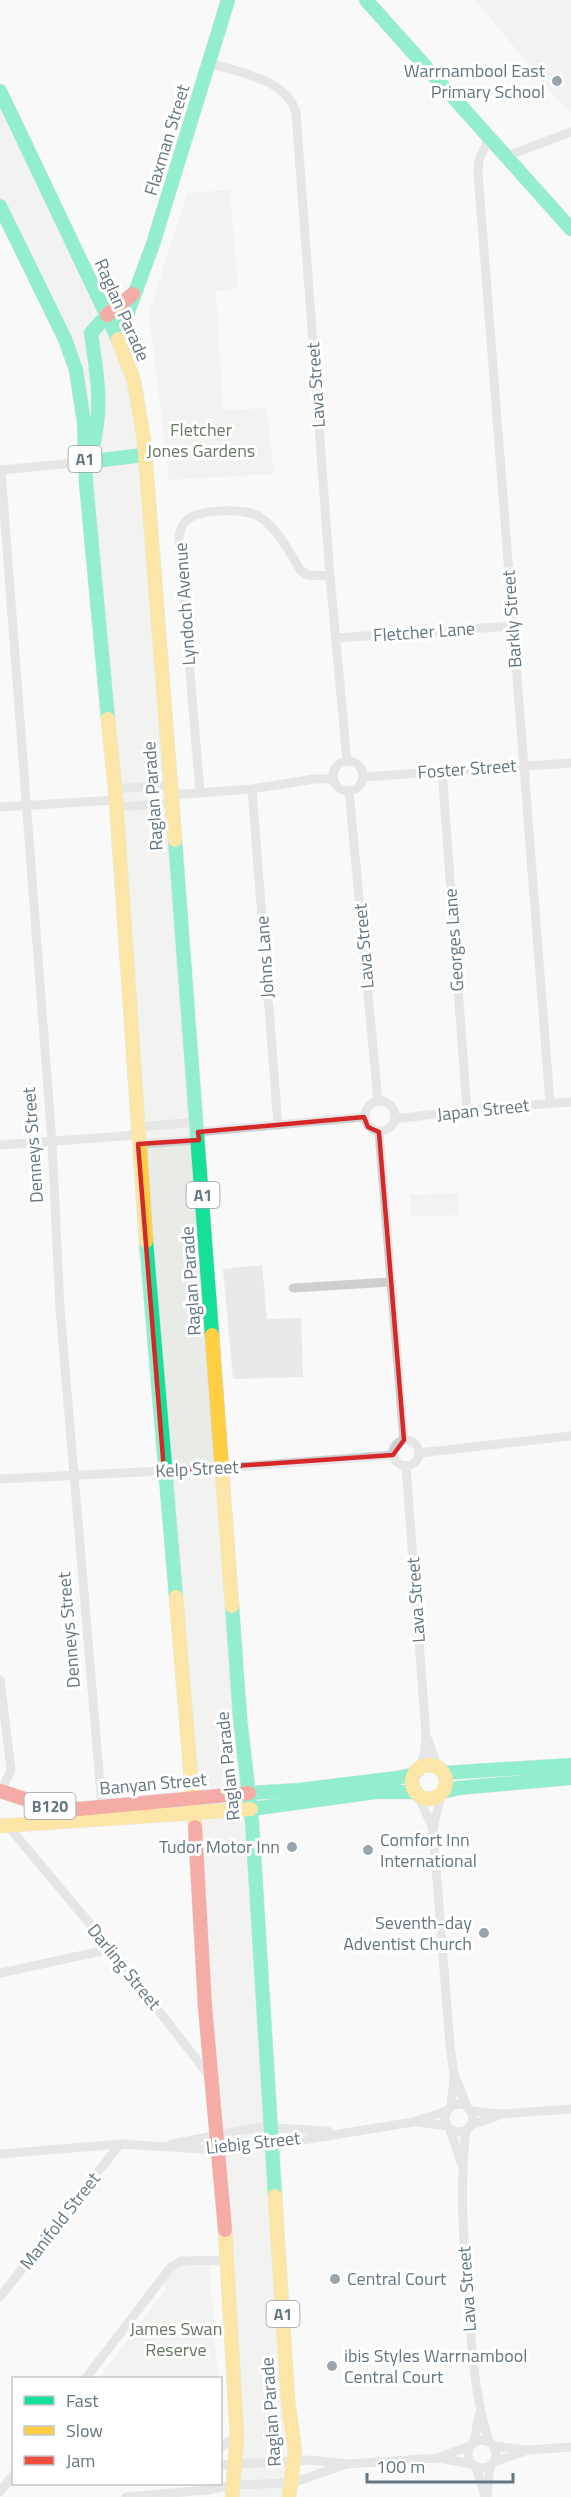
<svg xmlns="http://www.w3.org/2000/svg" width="571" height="2497" font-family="'Titillium Web',sans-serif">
  <rect width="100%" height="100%" fill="#f9f9f9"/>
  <g fill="#e8e9e9">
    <polygon points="475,0 554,0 549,14 571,41 571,112 562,105"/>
    <polygon points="262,1265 267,1319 301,1318 303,1377 233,1379 223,1269"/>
  </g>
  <g fill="#e8ebe6">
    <polygon points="554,0 571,0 571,41 548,14"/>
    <polygon points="0,92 134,381 197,1122 289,2497 232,2497 237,2449 83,404 0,206"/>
    <polygon points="230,190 238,288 216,291 223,410 267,408 274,474 169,480 149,313 187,193"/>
    <polygon points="458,1193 459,1215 411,1217 410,1195"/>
    <polygon points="209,2261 218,2378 99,2378 165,2290 163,2282 174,2265"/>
  </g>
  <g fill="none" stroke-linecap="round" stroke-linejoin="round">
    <defs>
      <g id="fast">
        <polyline points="366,0 571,229"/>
        <polyline points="0,91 118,339"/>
        <polyline points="0,206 65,339 76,370 84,422 86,482 108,719"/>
        <polyline points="125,347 124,323 153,244 228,0"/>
        <path d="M91,453c13,-43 6,-77 0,-120l16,-18"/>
        <polyline points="85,462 144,455"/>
        <polyline points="175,840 212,1335"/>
        <polyline points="146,1241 176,1597"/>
        <polyline points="232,1606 240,1718 252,1822 275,2196"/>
        <polyline points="444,1773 571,1765"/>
        <polyline points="443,1792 458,1788 571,1778"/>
        <polyline points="249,1793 299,1790 397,1778 411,1775 417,1771"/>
        <polyline points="251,1809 375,1792 416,1792"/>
      </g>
      <g id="slow">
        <polyline points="118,339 134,381 144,440 175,840"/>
        <polyline points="108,719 116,800 146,1241"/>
        <polyline points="212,1335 232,1606"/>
        <polyline points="176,1597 195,1827"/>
        <circle cx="429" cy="1782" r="17"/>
        <polyline points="0,1826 251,1809"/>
        <polyline points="275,2196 288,2401 295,2451 289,2497"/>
        <polyline points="225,2230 237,2436 232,2497"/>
      </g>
      <g id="jam">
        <polyline points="107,315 133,294"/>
        <polyline points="0,1791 43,1805 79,1809 249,1793"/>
        <polyline points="195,1827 205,2007 225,2230"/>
      </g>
    </defs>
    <use href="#fast" stroke="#d5d6d7" stroke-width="15"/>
    <use href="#slow" stroke="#d5d6d7" stroke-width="15"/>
    <use href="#jam" stroke="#d5d6d7" stroke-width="15"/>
    <g stroke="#cecfd0" stroke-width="9">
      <path d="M210,63c29,10 75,15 86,49l34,464 17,185"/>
      <polyline points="490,136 479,160 478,173 550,1103"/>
      <polyline points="507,156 571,132"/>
      <polyline points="0,470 85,462"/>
      <polyline points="1,470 52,1142 60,1308 102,1807"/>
      <polyline points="335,638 513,626"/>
      <circle cx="348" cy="776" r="15"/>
      <polyline points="442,770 467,1110"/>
      <polyline points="363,777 571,763"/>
      <polyline points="115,789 170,785"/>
      <polyline points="252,789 278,1125"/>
      <polyline points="349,791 378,1101"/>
      <path d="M200,792l-21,-249c0,-8 1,-17 7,-22 11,-12 58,-13 72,-5 19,11 32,37 43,55l7,4 22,1"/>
      <polyline points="171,795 252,789 314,779 333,779"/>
      <polyline points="0,807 116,800"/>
      <polyline points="116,807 172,803"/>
      <circle cx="380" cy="1116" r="15"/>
      <polyline points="395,1119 467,1110 571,1102"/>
      <polyline points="137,1127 197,1122"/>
      <polyline points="198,1132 364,1117"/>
      <polyline points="379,1132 404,1440"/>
      <polyline points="138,1144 199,1140"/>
      <polyline points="0,1145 137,1135"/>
      <polyline points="293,1288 391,1282"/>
      <circle cx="406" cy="1453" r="13"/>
      <polyline points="419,1453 571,1436"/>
      <polyline points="406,1466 426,1735 424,1756 420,1768"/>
      <polyline points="0,1479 222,1468 393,1455"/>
      <polyline points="0,1680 11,1770 1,1791"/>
      <polyline points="428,1740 438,1768"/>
      <polyline points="418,1795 433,1829 450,2046 454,2074 467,2107"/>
      <polyline points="8,1826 111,1949 208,2074"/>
      <polyline points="433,1829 441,1794"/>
      <polyline points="0,1973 111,1949"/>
      <circle cx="459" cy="2118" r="14"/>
      <polyline points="451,2107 454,2076"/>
      <polyline points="470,2111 502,2114 571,2109"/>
      <polyline points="417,2122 447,2126"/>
      <polyline points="471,2125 500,2115"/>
      <polyline points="450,2130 461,2162"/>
      <path d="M466,2130c-7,57 -2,113 2,170 4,48 6,96 21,141"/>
      <polyline points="172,2144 259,2127 328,2131"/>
      <polyline points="0,2154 120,2144 203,2149 272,2145 413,2122 447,2111"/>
      <polyline points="0,2297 120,2144"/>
      <polyline points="86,2378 170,2268 181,2261 228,2260"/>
      <circle cx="482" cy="2454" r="14"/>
      <polyline points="474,2442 479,2415"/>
      <polyline points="494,2446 527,2450 571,2447"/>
      <polyline points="220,2448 235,2437"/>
      <polyline points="440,2457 470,2446"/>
      <polyline points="494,2462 525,2451"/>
      <polyline points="220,2465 311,2460 348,2464 438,2458 472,2464"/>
      <polyline points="476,2467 485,2497"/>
      <polyline points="0,2492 14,2474"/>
      <polyline points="126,2497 207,2490 234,2485 292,2483 347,2464"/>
      <polyline points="487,2497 490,2466"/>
    </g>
    <use href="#fast" stroke="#16e098" stroke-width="14"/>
    <use href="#slow" stroke="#ffcf43" stroke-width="14"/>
    <use href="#jam" stroke="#f24e42" stroke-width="14"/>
  </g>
  <path d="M0 0H571V2497H0ZM364,1117l4,10 11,5 25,308 -11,15 -229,16 -26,-327 61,-4 -1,-8z" fill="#f9f9f9" fill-opacity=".55" fill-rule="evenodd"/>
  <path fill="none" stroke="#d62828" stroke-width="4.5" stroke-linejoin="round" d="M364,1117l4,10 11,5 25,308 -11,15 -229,16 -26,-327 61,-4 -1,-8z"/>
  <g fill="#99a4ac" stroke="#fff" stroke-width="2">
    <circle cx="557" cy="81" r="6"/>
    <circle cx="292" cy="1847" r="6"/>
    <circle cx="368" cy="1850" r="6"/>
    <circle cx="484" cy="1933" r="6"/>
    <circle cx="335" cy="2279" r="6"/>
    <circle cx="332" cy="2366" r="6"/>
  </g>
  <g text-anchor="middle" stroke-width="6" stroke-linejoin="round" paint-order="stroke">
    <g fill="#fff" stroke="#939fa8" stroke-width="1.5">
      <rect x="68.5" y="446" width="33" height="26" rx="4.5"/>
      <rect x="186.5" y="1182" width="33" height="26" rx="4.5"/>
      <rect x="24.5" y="1793" width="51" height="26" rx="4.5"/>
      <rect x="266.5" y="2301" width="33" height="26" rx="4.5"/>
    </g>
    <g font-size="16" font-weight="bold" fill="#657683">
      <text x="85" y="465">A1</text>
      <text x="203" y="1201">A1</text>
      <text x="50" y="1812">B120</text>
      <text x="283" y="2320">A1</text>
    </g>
    <g font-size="18" fill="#657683" stroke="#fff" text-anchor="end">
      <text x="545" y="77">Warrnambool East<tspan x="545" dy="21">Primary School</tspan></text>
      <text x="380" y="1846" text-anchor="start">Comfort Inn<tspan x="380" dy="21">International</tspan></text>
      <text x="280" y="1853">Tudor Motor Inn</text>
      <text x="472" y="1929">Seventh-day<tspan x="472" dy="21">Adventist Church</tspan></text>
      <text x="347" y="2285" text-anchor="start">Central Court</text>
      <text x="344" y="2362" text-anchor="start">ibis Styles Warrnambool<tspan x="344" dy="21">Central Court</tspan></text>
    </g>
    <g font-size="18" fill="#657683" stroke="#fff">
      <text transform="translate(167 140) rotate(-73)" y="6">Flaxman Street</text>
      <text transform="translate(122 310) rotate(66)" y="6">Raglan Parade</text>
      <text transform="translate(316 385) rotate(-94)" y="6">Lava Street</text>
      <text transform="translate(185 604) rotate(-94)" y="6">Lyndoch Avenue</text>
      <text transform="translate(512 619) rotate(-94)" y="6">Barkly Street</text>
      <text transform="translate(424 632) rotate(-4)" y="6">Fletcher Lane</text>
      <text transform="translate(467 769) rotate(-4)" y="6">Foster Street</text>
      <text transform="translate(153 796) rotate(-94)" y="6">Raglan Parade</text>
      <text transform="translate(454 940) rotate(-94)" y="6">Georges Lane</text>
      <text transform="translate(364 946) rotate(-95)" y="6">Lava Street</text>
      <text transform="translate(265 957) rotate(-94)" y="6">Johns Lane</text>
      <text transform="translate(483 1110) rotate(-6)" y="6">Japan Street</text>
      <text transform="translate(33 1145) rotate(-94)" y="6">Denneys Street</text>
      <text transform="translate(191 1281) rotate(-94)" y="6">Raglan Parade</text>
      <text transform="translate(197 1469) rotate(-3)" y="6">Kelp Street</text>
      <text transform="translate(416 1600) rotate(-94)" y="6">Lava Street</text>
      <text transform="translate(69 1630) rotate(-95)" y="6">Denneys Street</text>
      <text transform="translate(228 1766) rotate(-96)" y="6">Raglan Parade</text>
      <text transform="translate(153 1784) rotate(-5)" y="6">Banyan Street</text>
      <text transform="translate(124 1967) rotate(51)" y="6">Darling Street</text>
      <text transform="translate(253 2143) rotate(-6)" y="6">Liebig Street</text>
      <text transform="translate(60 2221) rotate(-52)" y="6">Manifold Street</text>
      <text transform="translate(467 2289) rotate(-94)" y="6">Lava Street</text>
      <text transform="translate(271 2412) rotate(-94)" y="6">Raglan Parade</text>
    </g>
    <g font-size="18" fill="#687a64" stroke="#fff">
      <text x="201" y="436">Fletcher<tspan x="201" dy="21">Jones Gardens</tspan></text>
      <text x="176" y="2335">James Swan<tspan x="176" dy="21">Reserve</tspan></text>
    </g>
  </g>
  <rect x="12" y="2377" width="210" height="108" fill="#ffffff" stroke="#c1c8cd" stroke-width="1.5"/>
  <rect x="24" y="2396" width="30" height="9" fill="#16e098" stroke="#c1c8cd" stroke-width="1.5"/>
  <text x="66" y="2407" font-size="18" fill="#657683">Fast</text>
  <rect x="24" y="2426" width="30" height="9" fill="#ffcf43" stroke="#c1c8cd" stroke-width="1.5"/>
  <text x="66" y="2437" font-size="18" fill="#657683">Slow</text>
  <rect x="24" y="2456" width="30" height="9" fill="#f24e42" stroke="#c1c8cd" stroke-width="1.5"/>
  <text x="66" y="2467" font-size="18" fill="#657683">Jam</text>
  <path d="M367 2473v9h146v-9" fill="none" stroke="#657683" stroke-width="3"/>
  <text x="376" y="2473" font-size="18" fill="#657683" stroke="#ffffff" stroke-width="4.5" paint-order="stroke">100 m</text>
</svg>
